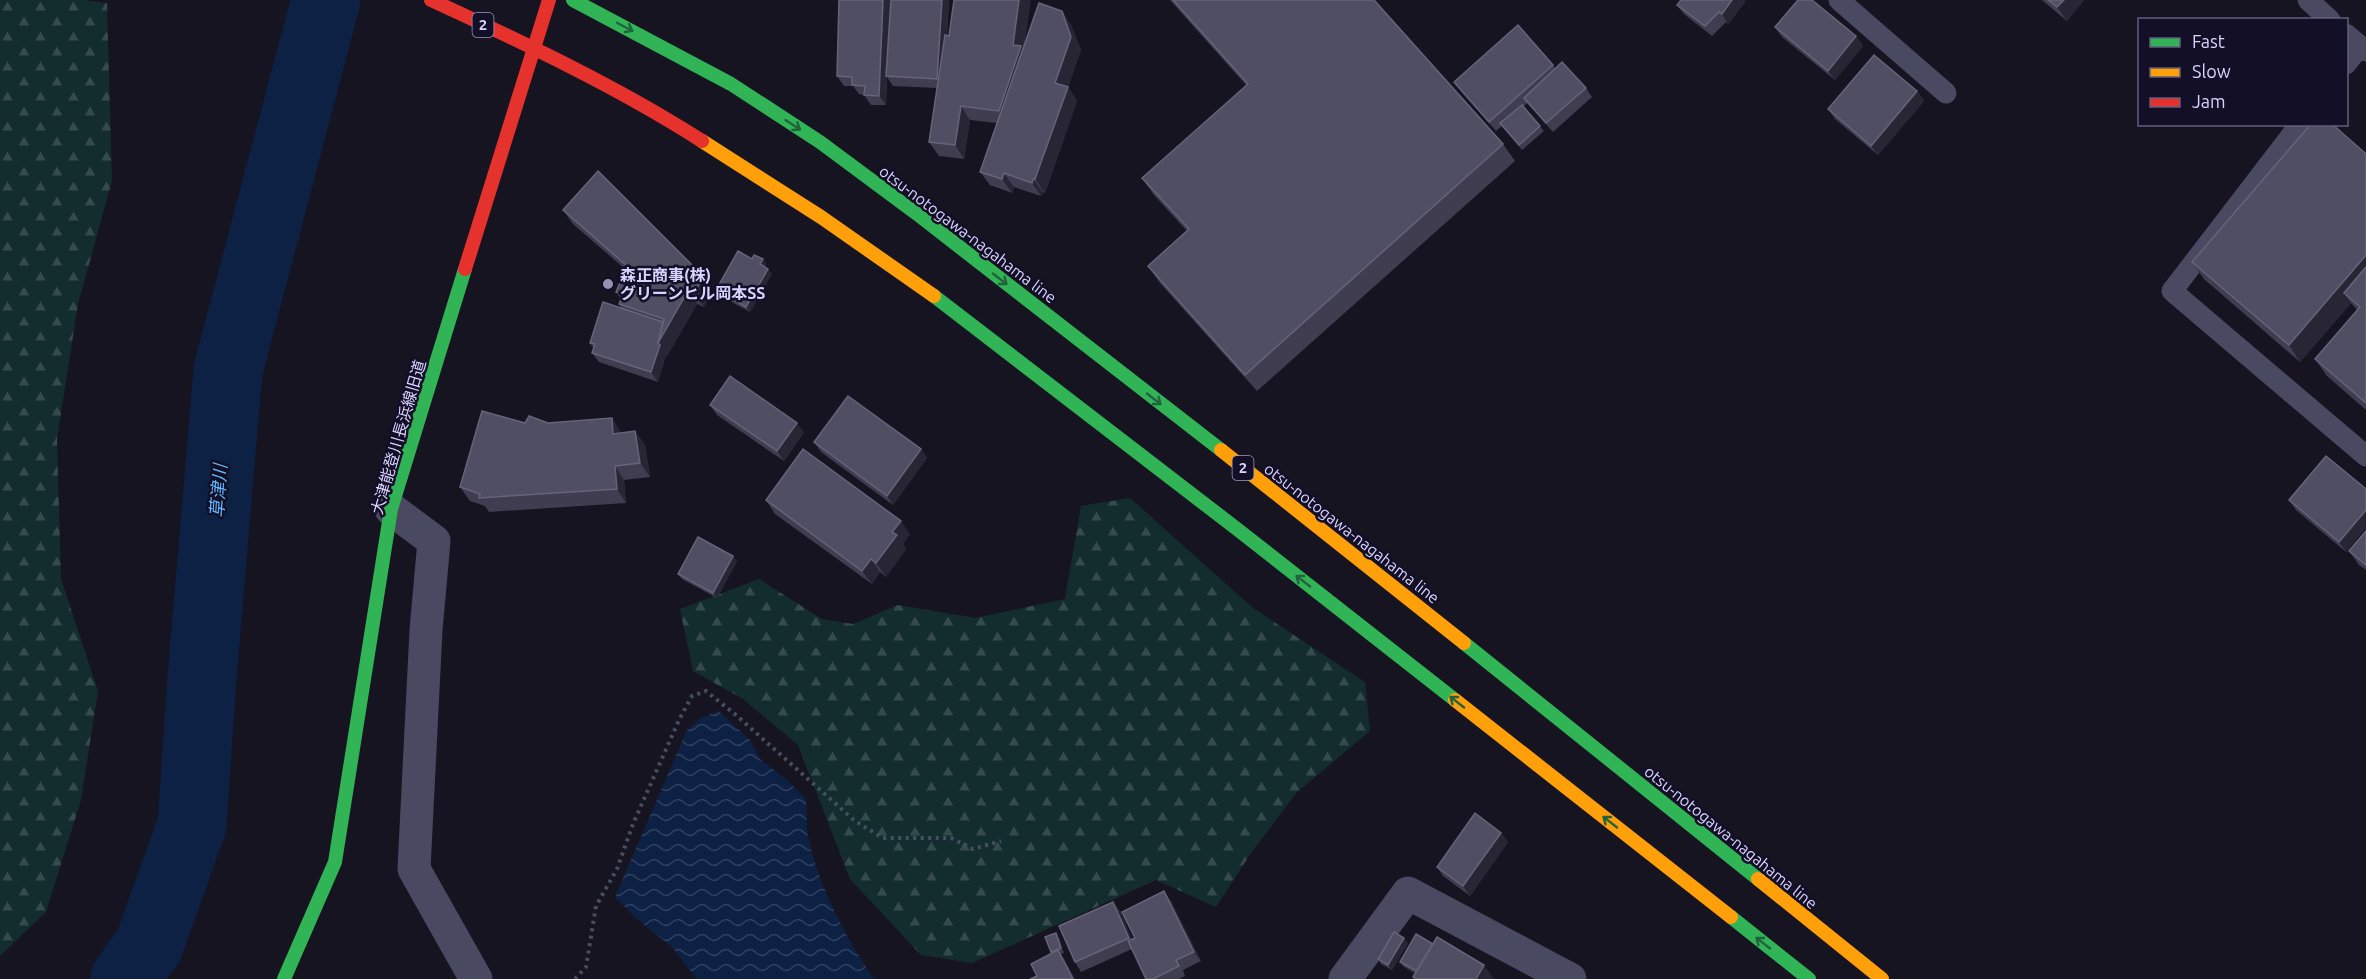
<svg xmlns="http://www.w3.org/2000/svg" width="2366" height="979" font-family="Ubuntu,'Noto Sans JP',sans-serif">
  <defs>
    <pattern id="forest-firs" width="22" height="20" patternUnits="userSpaceOnUse" patternTransform="scale(1.5)"><rect width="22" height="20" fill="#132c2d"/><path d="M5 1l3.5 6h-7zM16 11l3.5 6h-7z" fill="#354a4c"/></pattern>
    <pattern id="water-waves" width="16" height="10" patternUnits="userSpaceOnUse" patternTransform="scale(1.5)"><rect width="16" height="10" fill="#0d2144"/><path d="M0 5q4-4 8 0t8 0" fill="none" stroke="#304060"/></pattern>
  </defs>
  <rect width="100%" height="100%" fill="#161421"/>
  <g fill="url(#forest-firs)">
    <polygon points="0,0 82,0 107,3 112,181 78,304 57,439 61,579 98,691 81,800 46,912 0,956"/>
    <polygon points="1130,498 1253,608 1365,682 1370,731 1296,793 1249,856 1216,907 1156,880 972,963 921,955 850,879 798,745 743,699 693,671 680,609 759,579 822,619 853,624 898,605 975,618 1065,599 1081,506"/>
  </g>
  <path fill="url(#water-waves)" d="M719,711l31,29 11,20 27,21 18,18c1,13 0,29 3,42 11,48 37,97 65,138h-177l-26,-33 -33,-26 -23,-23 72,-167 14,-12z"/>
  <g fill="none" stroke-linecap="round" stroke-linejoin="round">
    <polyline stroke="#0d2144" stroke-width="69" points="125,979 149,945 192,825 202,677 228,370 326,0"/>
    <polyline stroke="#44505f" stroke-width="4" stroke-dasharray="3 4.5" stroke-linecap="butt" points="575,979 586,967 596,906 617,869 633,824 679,720 692,696 706,691 736,715 855,821 883,838 951,838 973,849 1001,841"/>
    <g stroke="#4a4962" stroke-width="21">
      <polyline points="1839,0 1946,93"/>
      <polyline points="2308,0 2330,20"/>
      <polyline points="2346,34 2366,51"/>
      <polyline points="2346,64 2360,46"/>
      <polyline points="2300,124 2172,291 2366,456"/>
    </g>
    <g stroke="#4a4962" stroke-width="33">
      <polyline points="391,509 434,541 426,630 414,869 476,979"/>
      <polyline points="1345,979 1408,893 1570,979"/>
    </g>
    <g stroke="#30b455" stroke-width="14">
      <polyline points="573,0 731,84 820,142 921,217 1221,450"/>
      <polyline points="934,296 1237,529 1455,700"/>
      <polyline points="1464,643 1758,879"/>
      <polyline points="1731,917 1809,979"/>
      <polyline points="284,979 335,862 391,509 465,269"/>
    </g>
    <g stroke="#ff9f0a" stroke-width="14">
      <polyline points="702,141 821,217 934,296"/>
      <polyline points="1221,450 1464,643"/>
      <polyline points="1455,700 1731,917"/>
      <polyline points="1758,879 1882,979"/>
    </g>
    <g stroke="#e5322d" stroke-width="14">
      <path d="M431,0c93,43 185,86 271,141"/>
      <polyline points="465,269 549,0"/>
    </g>
  </g>
  <g fill="#403d50">
    <polygon points="890,0 888,53 949,0 947,35 1025,44 1062,11 1071,25 1081,50 1068,87 1077,101 1045,193 1043,192 1041,196 1014,187 1012,193 990,185 980,172 997,123 970,120 964,159 939,156 929,142 937,88 893,86 887,77 886,105 871,105 864,95 859,94 853,86 844,86 837,76"/>
    <polygon points="1170,0 1374,0 1503,144 1515,161 1257,391 1160,283 1148,266 1187,231 1154,195 1142,178 1246,85"/>
    <polygon points="1681,0 1744,0 1745,2 1728,24 1726,22 1712,36 1684,14 1677,5"/>
    <polygon points="2042,0 2084,0 2067,21"/>
    <polygon points="1775,27 1856,36 1863,46 1835,80 1782,37"/>
    <polygon points="1553,65 1555,68 1586,88 1592,97 1553,132 1527,103 1523,107 1544,131 1522,150 1502,126 1496,131 1461,91 1454,82"/>
    <polygon points="1917,91 1924,101 1878,155 1835,119 1828,109"/>
    <polygon points="2366,154 2366,410 2327,376 2315,359 2357,310 2351,303 2300,362 2204,279 2192,262"/>
    <polygon points="563,210 698,271 708,285 707,286 711,293 704,307 697,304 667,356 666,355 658,382 599,362 592,353 594,349 590,343 622,309 619,304 621,299 616,292 625,269 573,224"/>
    <polygon points="752,259 763,259 766,264 765,267 772,274 750,312 719,295 716,290"/>
    <polygon points="710,405 804,432 784,461 717,415"/>
    <polygon points="525,423 548,423 621,432 621,433 635,431 645,445 650,477 624,480 626,503 489,512 485,506 470,501 460,487"/>
    <polygon points="814,442 921,449 927,458 893,505 821,452"/>
    <polygon points="2326,456 2346,552 2296,510 2289,500"/>
    <polygon points="766,500 910,534 903,544 906,549 886,577 880,572 872,584 775,514"/>
    <polygon points="2366,531 2366,570 2359,565 2349,551"/>
    <polygon points="737,561 717,598 682,579 678,574"/>
    <polygon points="1501,833 1508,842 1470,896 1443,876 1437,867"/>
    <polygon points="1171,901 1201,961 1183,970 1185,976 1179,979 1146,979 1132,949 1081,972 1075,962 1113,902 1120,911 1132,940 1135,938"/>
    <polygon points="1059,938 1064,953 1061,954 1075,979 1030,979 1037,976 1052,954 1051,952"/>
    <polygon points="1408,943 1392,970 1381,964 1378,959"/>
    <polygon points="1400,962 1494,979 1414,979 1413,977 1416,974 1403,966"/>
  </g>
  <g fill="#282635">
    <polygon points="883,0 890,0 886,105 879,96"/>
    <polygon points="942,0 949,0 943,89 937,79"/>
    <polygon points="1019,0 1031,0 1024,50 1008,125 999,111 1013,45"/>
    <polygon points="1732,0 1744,0 1745,2 1728,24 1722,14"/>
    <polygon points="2064,0 2084,0 2067,21 2057,7"/>
    <polygon points="1062,11 1071,25 1081,50 1068,87 1077,101 1045,193 1035,179"/>
    <polygon points="1856,36 1863,46 1835,80 1828,71"/>
    <polygon points="1917,91 1924,101 1878,155 1871,146"/>
    <polygon points="961,106 970,120 964,159 955,145"/>
    <polygon points="1004,173 1014,187 1012,193 1002,179"/>
    <polygon points="1033,179 1043,192 1041,196 1032,183"/>
    <polygon points="2366,255 2366,286 2344,293 2351,303 2300,362 2289,345"/>
    <polygon points="763,259 766,264 764,269 760,264"/>
    <polygon points="768,269 772,274 750,312 746,307"/>
    <polygon points="698,271 708,285 707,286 711,293 704,307 694,294 696,276"/>
    <polygon points="688,291 697,304 667,356 666,355 658,382 651,372 658,343"/>
    <polygon points="612,418 621,432 623,448 613,434"/>
    <polygon points="797,423 804,432 784,461 777,451"/>
    <polygon points="635,431 645,445 650,477 640,463"/>
    <polygon points="921,449 927,458 893,505 887,496"/>
    <polygon points="615,466 624,480 626,503 617,489"/>
    <polygon points="2366,510 2366,528 2346,552 2339,542"/>
    <polygon points="901,521 910,534 903,544 906,549 886,577 876,563 892,532"/>
    <polygon points="733,556 737,561 717,598 713,593"/>
    <polygon points="871,559 880,572 872,584 862,571"/>
    <polygon points="1501,833 1508,842 1470,896 1463,886"/>
    <polygon points="1164,891 1171,901 1201,961 1194,952"/>
    <polygon points="1113,902 1120,911 1136,948 1129,938"/>
    <polygon points="1056,933 1059,938 1064,953 1061,948"/>
    <polygon points="1404,938 1408,943 1392,970 1388,965"/>
    <polygon points="1058,950 1065,960 1075,979 1073,979"/>
    <polygon points="1484,965 1494,979 1476,979"/>
  </g>
  <g fill="#504e63" stroke="#66637b" stroke-width="1.5">
    <polygon points="839,0 883,0 879,96 864,95 865,86 852,85 852,77 837,76"/>
    <polygon points="891,0 942,0 937,79 886,76"/>
    <polygon points="954,0 1019,0 1013,45 1021,46 999,111 961,106 955,145 929,142 945,35 949,36"/>
    <polygon points="1173,0 1374,0 1503,144 1245,375 1148,266 1189,229 1142,178 1248,84"/>
    <polygon points="1681,0 1732,0 1722,14 1719,12 1705,26 1677,5"/>
    <polygon points="1798,0 1812,0 1856,36 1828,71 1775,27"/>
    <polygon points="2048,0 2064,0 2057,7"/>
    <polygon points="1039,3 1062,11 1071,37 1055,83 1068,87 1035,179 1033,179 1032,183 1004,173 1002,179 980,172"/>
    <polygon points="1518,25 1553,65 1489,122 1454,82"/>
    <polygon points="1874,55 1917,91 1871,146 1828,109"/>
    <polygon points="1562,62 1586,88 1546,123 1524,98"/>
    <polygon points="1522,105 1540,126 1519,145 1500,123"/>
    <polygon points="2311,124 2332,124 2366,154 2366,255 2289,345 2192,262"/>
    <polygon points="598,171 698,271 696,276 702,279 694,294 688,291 658,343 664,319 619,304 623,294 616,292 627,266 563,210"/>
    <polygon points="738,251 752,259 754,255 763,259 760,264 768,269 746,307 716,290"/>
    <polygon points="2366,267 2366,403 2315,359 2360,307 2344,293"/>
    <polygon points="603,302 663,322 658,343 660,345 651,372 592,353 595,344 590,343"/>
    <polygon points="730,376 797,423 777,451 710,405"/>
    <polygon points="848,396 921,449 887,496 814,442"/>
    <polygon points="482,411 525,423 529,416 548,423 612,418 613,434 635,431 640,463 615,466 617,489 479,498 480,494 460,487"/>
    <polygon points="803,449 901,521 892,532 897,535 876,563 871,559 862,571 766,500"/>
    <polygon points="2326,456 2366,489 2366,510 2339,542 2289,500"/>
    <polygon points="2366,531 2366,565 2349,551"/>
    <polygon points="698,537 733,556 713,593 678,574"/>
    <polygon points="1475,813 1501,833 1463,886 1437,867"/>
    <polygon points="1164,891 1194,952 1176,960 1179,966 1153,979 1146,979 1128,941 1135,938 1122,912"/>
    <polygon points="1113,902 1129,938 1075,962 1059,926"/>
    <polygon points="1394,932 1404,938 1388,965 1378,959"/>
    <polygon points="1056,933 1061,948 1051,952 1045,937"/>
    <polygon points="1416,934 1433,944 1417,971 1400,962"/>
    <polygon points="1437,937 1484,965 1476,979 1416,979 1413,977"/>
    <polygon points="1058,950 1073,979 1030,979 1037,976 1031,964"/>
  </g>
  <defs><path id="oneway-shaft" d="M-6 0H5M1.5-3L5.5 0L1.5 3" fill="none" stroke-width="1.6" stroke-linecap="round" stroke-linejoin="round" transform="scale(1.5)"/></defs>
  <g stroke="#22623e">
    <use href="#oneway-shaft" transform="translate(625 27) rotate(28)"/>
    <use href="#oneway-shaft" transform="translate(793 125) rotate(33)"/>
    <use href="#oneway-shaft" transform="translate(1000 279) rotate(38)"/>
    <use href="#oneway-shaft" transform="translate(1154 399) rotate(38)"/>
    <use href="#oneway-shaft" transform="translate(1303 581) rotate(-142)"/>
    <use href="#oneway-shaft" transform="translate(1457 702) rotate(-142)"/>
    <use href="#oneway-shaft" transform="translate(1610 822) rotate(-142)"/>
    <use href="#oneway-shaft" transform="translate(1763 943) rotate(-142)"/>
  </g>
  <circle fill="#9591b1" stroke="#130f26" stroke-width="2" cx="608" cy="284" r="6"/>
  <g text-anchor="middle" stroke-width="5" stroke-linejoin="round" paint-order="stroke">
    <g fill="#130f26" stroke="#9e99be" stroke-width="1.5">
      <rect x="472.5" y="13" width="21" height="24" rx="4.5"/>
      <rect x="1232.5" y="456" width="21" height="24" rx="4.5"/>
    </g>
    <g font-size="15" font-weight="bold" fill="#d9d4ff">
      <text x="483" y="30">2</text>
      <text x="1243" y="473">2</text>
    </g>
    <g font-size="16" fill="#d9d4ff" stroke="#130f26">
      <text transform="translate(968 234) rotate(37)" y="6">otsu-notogawa-nagahama line</text>
      <text transform="translate(398 437) rotate(-74)" y="6">大津能登川長浜線旧道</text>
      <text transform="translate(1352 533) rotate(38)" y="6">otsu-notogawa-nagahama line</text>
      <text transform="translate(1731 837) rotate(39)" y="6">otsu-notogawa-nagahama line</text>
    </g>
    <g font-size="16" font-weight="bold" fill="#d9d4ff" stroke="#130f26" text-anchor="start">
      <text x="620" y="281">森正商事(株)<tspan x="620" dy="18">グリーンヒル岡本SS</tspan></text>
    </g>
    <g font-size="18" font-style="italic" fill="#62b6ff" stroke="#130f26">
      <text transform="translate(219 491) rotate(-86)" y="6">草津川</text>
    </g>
  </g>
  <rect x="2138" y="18" width="210" height="108" fill="#130f26" stroke="#625e7d" stroke-width="1.5"/>
  <rect x="2150" y="38" width="30" height="9" fill="#30b455" stroke="#625e7d" stroke-width="1.5"/>
  <text x="2192" y="48" font-size="18" fill="#d9d4ff">Fast</text>
  <rect x="2150" y="68" width="30" height="9" fill="#ff9f0a" stroke="#625e7d" stroke-width="1.5"/>
  <text x="2192" y="78" font-size="18" fill="#d9d4ff">Slow</text>
  <rect x="2150" y="98" width="30" height="9" fill="#e5322d" stroke="#625e7d" stroke-width="1.5"/>
  <text x="2192" y="108" font-size="18" fill="#d9d4ff">Jam</text>
</svg>
